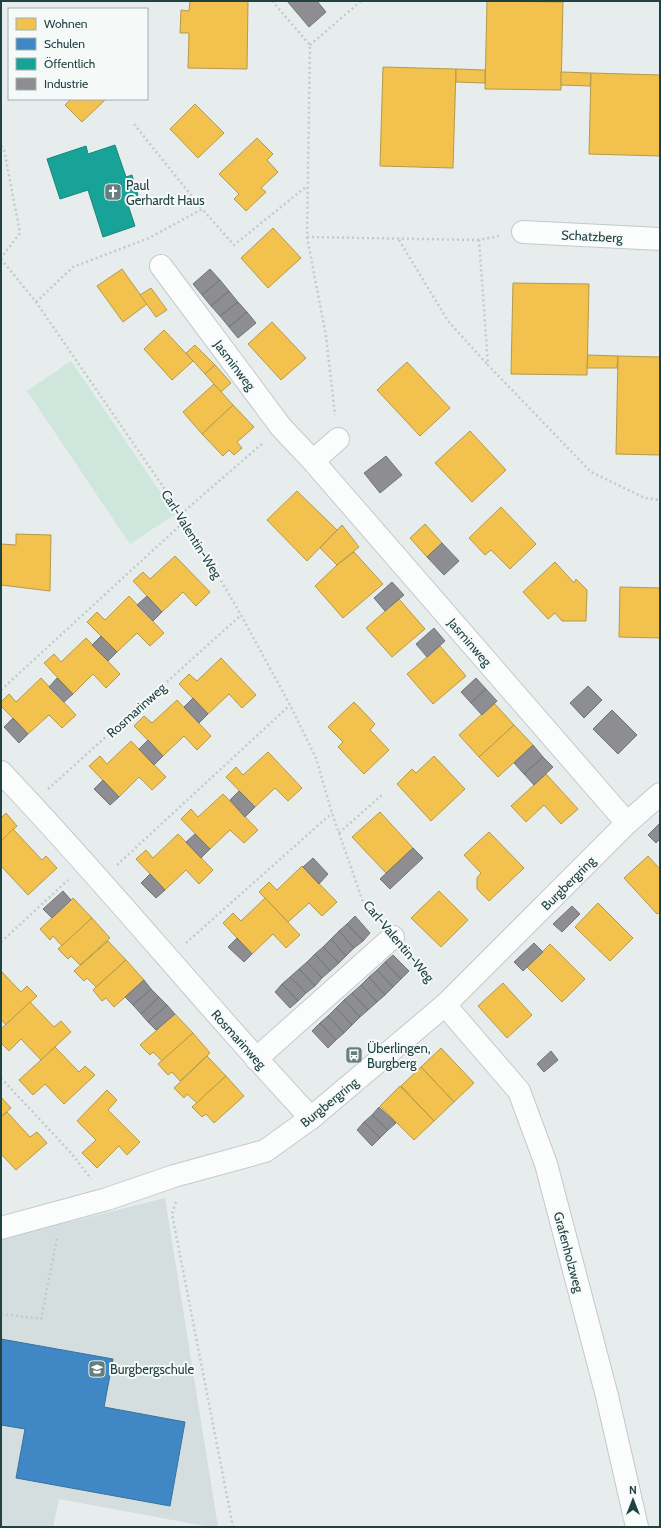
<svg xmlns="http://www.w3.org/2000/svg" width="661" height="1528" font-family="Cabin,sans-serif">
  <rect width="100%" height="100%" fill="#e7ecec"/>
  <polygon fill="#d4dede" points="165,1198 218,1527 210,1527 59,1499 53,1527 1,1527 1,1239"/>
  <polygon fill="#cfe6dd" points="71,361 175,514 130,544 27,391"/>
  <g fill="#f2c14e" stroke="#b39b4a">
    <polygon points="190,1 248,1 247,69 188,68 189,33 180,33 181,10 189,11"/>
    <polygon points="487,1 563,2 561,90 485,89"/>
    <polygon points="383,67 456,69 453,168 380,166"/>
    <polygon points="456,69 485,70 485,83 456,82"/>
    <polygon points="561,72 591,73 590,86 561,85"/>
    <polygon points="591,73 660,75 660,156 589,154"/>
    <polygon points="71,99 106,99 82,122 65,105"/>
    <polygon points="195,104 224,133 198,158 170,129"/>
    <polygon points="257,138 273,154 267,160 278,172 261,188 266,192 246,211 234,199 239,194 219,174"/>
    <polygon points="273,228 301,258 268,288 241,258"/>
    <polygon points="122,269 147,304 123,322 97,286"/>
    <polygon points="513,283 589,284 587,375 511,374"/>
    <polygon points="151,288 167,310 156,317 140,295"/>
    <polygon points="272,322 306,358 281,380 248,344"/>
    <polygon points="164,330 193,361 172,380 144,349"/>
    <polygon points="195,345 215,365 205,374 186,353"/>
    <polygon points="588,355 618,356 617,368 587,368"/>
    <polygon points="618,356 660,357 660,455 616,454"/>
    <polygon points="407,362 450,408 420,436 377,390"/>
    <polygon points="215,365 231,383 221,392 205,374"/>
    <polygon points="214,384 233,405 202,434 183,412"/>
    <polygon points="233,405 254,427 237,442 242,448 234,455 229,450 223,456 202,434"/>
    <polygon points="470,431 506,470 472,502 435,463"/>
    <polygon points="297,491 337,530 307,561 267,520"/>
    <polygon points="501,507 536,544 510,569 491,550 485,555 469,538"/>
    <polygon points="425,524 442,543 427,557 410,538"/>
    <polygon points="342,525 359,547 337,565 320,548"/>
    <polygon points="16,534 51,535 50,591 1,585 1,544 16,545"/>
    <polygon points="354,552 383,584 343,618 315,586 337,565"/>
    <polygon points="175,556 210,592 196,606 183,592 162,612 133,581 143,572 150,579"/>
    <polygon points="555,562 574,583 576,579 587,590 586,621 562,621 555,613 548,619 523,592"/>
    <polygon points="620,587 660,588 660,638 619,637"/>
    <polygon points="129,596 164,633 150,646 137,633 117,652 87,622 97,612 105,620"/>
    <polygon points="399,599 425,629 392,657 366,628"/>
    <polygon points="86,638 120,674 106,688 93,674 73,694 44,663 54,654 61,662"/>
    <polygon points="440,646 466,676 433,704 407,674"/>
    <polygon points="221,658 256,695 242,708 229,694 208,714 179,684 189,674 197,681"/>
    <polygon points="41,678 76,715 62,728 49,715 28,734 1,706 1,702 9,694 16,702"/>
    <polygon points="177,700 211,736 197,750 184,736 163,756 134,726 144,716 152,723"/>
    <polygon points="354,702 375,724 370,730 389,750 364,774 338,747 343,742 328,727"/>
    <polygon points="494,703 514,725 479,757 459,735"/>
    <polygon points="514,725 533,745 498,777 479,757"/>
    <polygon points="131,741 166,777 152,790 139,777 119,797 89,766 100,756 107,764"/>
    <polygon points="268,752 302,788 288,801 275,788 255,807 226,777 236,767 243,775"/>
    <polygon points="434,756 465,789 431,821 397,784 412,769 416,773"/>
    <polygon points="546,774 578,809 561,824 544,805 526,822 511,806"/>
    <polygon points="223,794 258,830 244,843 230,830 210,849 181,819 191,809 198,817"/>
    <polygon points="380,812 413,848 386,873 352,837"/>
    <polygon points="6,813 17,826 1,841 1,816 2,817"/>
    <polygon points="13,829 42,860 46,856 57,868 28,895 1,866 1,841"/>
    <polygon points="489,832 524,868 489,901 477,889 477,878 481,873 464,855"/>
    <polygon points="178,834 213,870 199,884 186,870 165,890 136,859 146,850 153,858"/>
    <polygon points="648,856 660,869 660,912 657,914 624,878"/>
    <polygon points="302,866 337,902 322,916 309,903 288,922 259,892 269,882 277,890"/>
    <polygon points="439,891 468,920 441,947 411,918"/>
    <polygon points="73,898 92,918 62,946 53,936 50,940 40,929"/>
    <polygon points="265,898 300,935 286,948 273,934 252,954 223,923 233,913 241,921"/>
    <polygon points="598,903 633,938 610,961 575,927"/>
    <polygon points="92,918 110,938 80,965 71,956 68,959 58,949"/>
    <polygon points="108,941 126,960 96,987 87,978 84,981 74,971"/>
    <polygon points="550,944 585,979 562,1002 527,967"/>
    <polygon points="126,960 144,980 114,1007 106,998 102,1001 93,990"/>
    <polygon points="1,971 21,992 27,986 37,996 6,1025 1,1019"/>
    <polygon points="503,983 532,1015 507,1038 478,1006"/>
    <polygon points="30,1002 54,1027 61,1021 71,1032 41,1060 21,1039 9,1051 1,1043 1,1029"/>
    <polygon points="175,1014 193,1033 162,1061 153,1052 150,1055 140,1045"/>
    <polygon points="193,1033 210,1053 180,1081 172,1072 168,1075 158,1064"/>
    <polygon points="55,1047 79,1072 85,1066 95,1075 64,1104 45,1084 33,1095 19,1080"/>
    <polygon points="441,1048 474,1083 454,1102 421,1067"/>
    <polygon points="207,1056 226,1076 197,1103 187,1094 184,1098 174,1088"/>
    <polygon points="421,1067 454,1102 434,1121 401,1086"/>
    <polygon points="226,1076 244,1096 214,1123 206,1114 202,1117 192,1107"/>
    <polygon points="400,1086 434,1121 414,1140 380,1106"/>
    <polygon points="107,1090 117,1100 108,1110 140,1142 127,1155 119,1146 97,1168 82,1153 96,1140 77,1121"/>
    <polygon points="1,1097 11,1108 1,1117"/>
    <polygon points="7,1112 30,1137 37,1132 47,1143 16,1170 1,1154 1,1117"/>
  </g>
  <polygon fill="#3f88c5" stroke="#36739e" points="1,1339 113,1359 104,1407 185,1422 170,1506 16,1478 25,1429 1,1425"/>
  <polygon fill="#17a398" stroke="#1a867e" points="115,145 126,177 132,175 138,195 126,199 135,226 103,237 88,190 60,199 47,159 86,146 88,154"/>
  <g fill="#8d8d92" stroke="#6d767a">
    <polygon points="287,1 317,1 326,12 309,27"/>
    <polygon points="210,269 220,280 202,295 193,284"/>
    <polygon points="220,280 229,291 211,306 202,295"/>
    <polygon points="229,291 238,302 220,316 211,306"/>
    <polygon points="238,302 247,312 229,327 220,316"/>
    <polygon points="247,312 256,323 238,338 229,327"/>
    <polygon points="386,456 402,475 380,493 364,473"/>
    <polygon points="442,543 459,561 444,575 427,557"/>
    <polygon points="392,582 404,595 385,611 374,598"/>
    <polygon points="147,596 162,612 153,621 137,605"/>
    <polygon points="434,628 445,641 427,657 416,644"/>
    <polygon points="101,636 117,652 108,661 92,645"/>
    <polygon points="57,678 73,694 64,702 49,687"/>
    <polygon points="476,678 486,689 471,703 461,692"/>
    <polygon points="588,686 602,700 584,718 570,703"/>
    <polygon points="486,689 497,701 482,715 471,703"/>
    <polygon points="193,698 208,714 199,723 184,707"/>
    <polygon points="612,710 637,735 618,754 593,729"/>
    <polygon points="13,718 28,734 19,743 4,727"/>
    <polygon points="148,740 163,756 154,765 139,749"/>
    <polygon points="533,745 543,757 524,774 514,763"/>
    <polygon points="543,757 553,767 534,785 524,774"/>
    <polygon points="103,780 119,797 110,805 94,789"/>
    <polygon points="239,791 255,807 245,817 230,800"/>
    <polygon points="660,823 660,839 656,843 648,835"/>
    <polygon points="195,834 210,849 201,858 186,842"/>
    <polygon points="413,848 423,858 390,889 380,879"/>
    <polygon points="313,858 328,874 319,884 303,867"/>
    <polygon points="150,874 165,890 156,898 141,883"/>
    <polygon points="63,891 71,900 52,918 43,909"/>
    <polygon points="572,906 580,914 562,932 553,924"/>
    <polygon points="355,916 370,933 363,941 347,924"/>
    <polygon points="347,924 363,941 354,948 339,931"/>
    <polygon points="339,931 354,948 346,956 331,939"/>
    <polygon points="237,938 252,954 244,962 228,947"/>
    <polygon points="331,939 346,956 339,963 323,947"/>
    <polygon points="534,943 543,952 523,971 514,962"/>
    <polygon points="323,947 339,963 330,971 315,954"/>
    <polygon points="315,954 330,971 322,978 307,962"/>
    <polygon points="393,955 409,971 401,979 385,962"/>
    <polygon points="307,962 322,978 315,986 299,969"/>
    <polygon points="385,962 401,979 393,987 377,970"/>
    <polygon points="299,969 315,986 306,993 290,977"/>
    <polygon points="377,970 393,987 385,995 369,977"/>
    <polygon points="290,977 306,993 298,1001 282,984"/>
    <polygon points="369,977 385,995 377,1002 361,985"/>
    <polygon points="144,980 151,989 133,1005 125,997"/>
    <polygon points="282,984 298,1001 290,1008 275,992"/>
    <polygon points="361,985 377,1002 368,1010 352,993"/>
    <polygon points="151,989 159,997 141,1014 133,1005"/>
    <polygon points="352,993 368,1010 360,1017 344,1000"/>
    <polygon points="159,997 167,1005 148,1022 141,1014"/>
    <polygon points="344,1000 360,1017 352,1025 336,1008"/>
    <polygon points="167,1005 175,1014 156,1030 148,1022"/>
    <polygon points="336,1008 352,1025 344,1033 328,1016"/>
    <polygon points="328,1016 344,1033 336,1040 320,1023"/>
    <polygon points="320,1023 336,1040 328,1048 312,1031"/>
    <polygon points="551,1051 558,1060 544,1072 537,1064"/>
    <polygon points="379,1107 396,1123 388,1130 372,1115"/>
    <polygon points="372,1115 388,1130 380,1138 364,1122"/>
    <polygon points="364,1122 380,1138 372,1146 357,1130"/>
  </g>
  <g fill="none" stroke-linecap="round" stroke-linejoin="round">
    <defs>
      <g id="minor">
        <polyline points="523,232 660,239"/>
        <polyline points="161,266 281,427 313,461 627,823"/>
        <polyline points="313,461 338,439"/>
        <path d="M1,772c107,112 204,233 310,346"/>
        <polyline points="445,1005 519,1091 546,1164 607,1396 637,1527"/>
        <polyline points="256,1059 393,937"/>
        <polyline points="1,1228 107,1199 174,1176 265,1151 311,1118 445,1005 627,823 660,794"/>
      </g>
    </defs>
    <use href="#minor" stroke="#c4c9c9" stroke-width="24"/>
    <g stroke="#c2cbcb" stroke-width="2.5" stroke-dasharray="2 3" stroke-linecap="butt">
      <polyline points="272,1 310,45 307,237 326,336 335,415"/>
      <polyline points="310,45 361,1"/>
      <polyline points="134,124 202,209"/>
      <polyline points="1,146 4,149 20,233 1,258"/>
      <polyline points="499,236 479,240 488,365 591,472 645,498 660,500"/>
      <polyline points="307,237 479,240"/>
      <polyline points="399,240 448,321 488,365"/>
      <polyline points="1,259 36,302 186,520 241,615 290,705 316,758 332,813 363,902 378,919"/>
      <polyline points="36,302 73,267 149,238 202,209 234,245 307,186"/>
      <polyline points="181,514 263,443"/>
      <polyline points="1,690 186,520"/>
      <polyline points="48,789 241,615"/>
      <polyline points="339,833 383,794"/>
      <polyline points="117,865 290,705"/>
      <polyline points="1,942 68,880"/>
      <polyline points="186,943 332,813"/>
      <polyline points="408,954 434,983"/>
      <polyline points="1,1078 72,1154 91,1179"/>
      <polyline points="176,1202 172,1214 233,1527"/>
      <polyline points="1,1314 41,1319 57,1238"/>
    </g>
    <use href="#minor" stroke="#fbfcfc" stroke-width="22"/>
  </g>
  <defs>
    <symbol id="church-square" viewBox="-11 -11 22 22"><rect x="-9" y="-9" width="18" height="18" rx="4" fill="#667e7e" stroke="#f5faf9"/><path d="M-1.2-6h2.4v3.5h3.3v2.4h-3.3V6h-2.4V-.1h-3.3v-2.4h3.3Z" fill="#fff"/></symbol>
    <symbol id="bus-square" viewBox="-11 -11 22 22"><rect x="-9" y="-9" width="18" height="18" rx="4" fill="#667e7e" stroke="#f5faf9"/><path d="M-5-6H5V4H4V6H2V4H-2V6H-4V4H-5ZM-3.5-4V0h7V-4ZM-3.5 1.2v1.5H-2V1.2ZM2 1.2v1.5H3.5V1.2Z" fill="#fff"/></symbol>
    <symbol id="school-square" viewBox="-11 -11 22 22"><rect x="-9" y="-9" width="18" height="18" rx="4" fill="#667e7e" stroke="#f5faf9"/><path d="M0-5L7-2L0 1L-7-2ZM-4 1L0 2.5L4 1V4Q0 6-4 4Z" fill="#fff"/></symbol>
  </defs>
  <g fill-rule="evenodd">
    <use href="#church-square" x="103" y="182" width="20" height="20"/>
    <use href="#bus-square" x="344" y="1045" width="20" height="20"/>
    <use href="#school-square" x="87" y="1359" width="20" height="20"/>
  </g>
  <g text-anchor="middle" stroke-width="4" stroke-linejoin="round" paint-order="stroke">
    <g font-size="13" fill="#214242" stroke="#f5faf9" text-anchor="start">
      <text x="126" y="190">Paul<tspan x="126" dy="15">Gerhardt Haus</tspan></text>
      <text x="367" y="1053">Überlingen,<tspan x="367" dy="15">Burgberg</tspan></text>
      <text x="110" y="1374">Burgbergschule</text>
    </g>
    <g font-size="13" fill="#214242" stroke="#f5faf9">
      <text transform="translate(592 236) rotate(3)" y="5">Schatzberg</text>
      <text transform="translate(235 365) rotate(53)" y="5">Jasminweg</text>
      <text transform="translate(192 534) rotate(58)" y="5">Carl-Valentin-Weg</text>
      <text transform="translate(470 642) rotate(49)" y="5">Jasminweg</text>
      <text transform="translate(136 710) rotate(-42)" y="5">Rosmarinweg</text>
      <text transform="translate(568 883) rotate(-45)" y="5">Burgbergring</text>
      <text transform="translate(399 941) rotate(50)" y="5">Carl-Valentin-Weg</text>
      <text transform="translate(239 1039) rotate(48)" y="5">Rosmarinweg</text>
      <text transform="translate(329 1102) rotate(-39)" y="5">Burgbergring</text>
      <text transform="translate(569 1252) rotate(75)" y="5">Grafenholzweg</text>
    </g>
  </g>
  <rect width="661" height="1528" fill="none" stroke="#214242" stroke-width="4"/>
  <rect x="8" y="8" width="140" height="92" fill="#f5faf9" stroke="#a0b0b0"/>
  <rect x="16" y="18" width="20" height="12" fill="#f2c14e" stroke="#a0b0b0"/>
  <text x="44" y="28" font-size="12" fill="#214242">Wohnen</text>
  <rect x="16" y="38" width="20" height="12" fill="#3f88c5" stroke="#a0b0b0"/>
  <text x="44" y="48" font-size="12" fill="#214242">Schulen</text>
  <rect x="16" y="58" width="20" height="12" fill="#17a398" stroke="#a0b0b0"/>
  <text x="44" y="68" font-size="12" fill="#214242">Öffentlich</text>
  <rect x="16" y="78" width="20" height="12" fill="#8d8d92" stroke="#a0b0b0"/>
  <text x="44" y="88" font-size="12" fill="#214242">Industrie</text>
  <g transform="translate(633 1500)" stroke="#f5faf9" stroke-width="3" paint-order="stroke">
  <path d="M0-3L7 15L0 10L-7 15Z" fill="#214242"/>
  <text y="-6" font-size="11" font-weight="bold" text-anchor="middle" fill="#214242">N</text>
  </g>
</svg>
